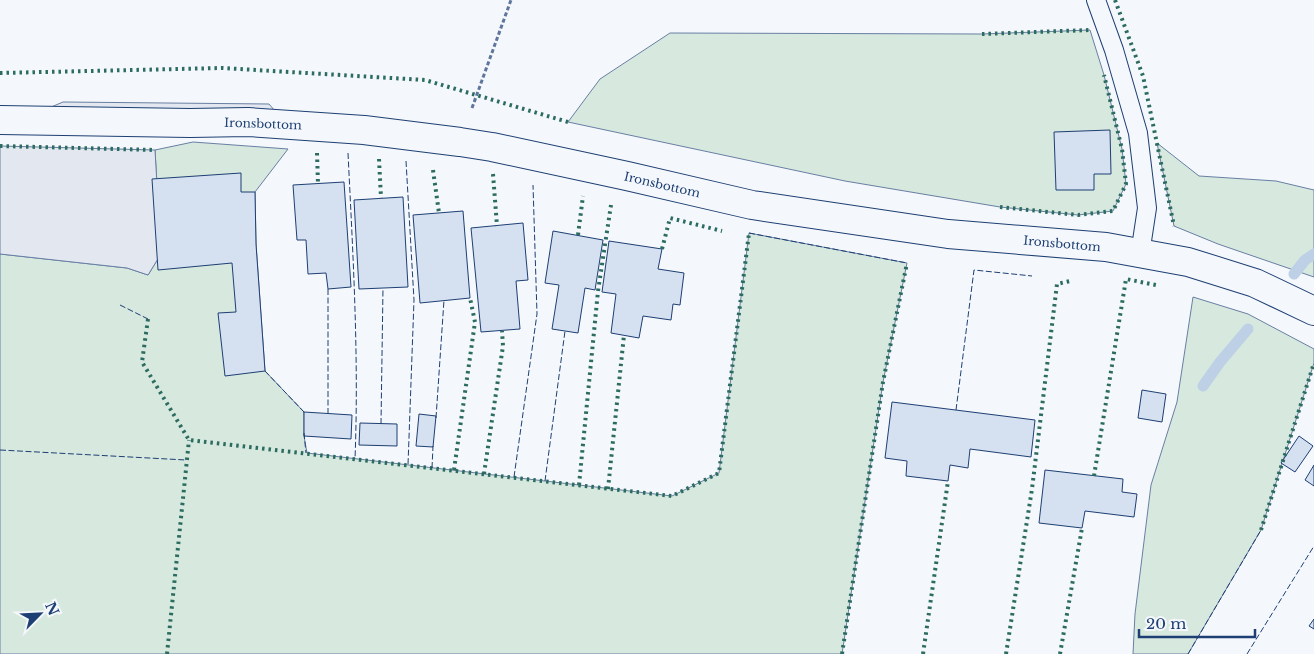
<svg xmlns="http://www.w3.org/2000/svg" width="1314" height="654" font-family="'Libre Baskerville',serif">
  <rect width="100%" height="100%" fill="#f4f7fb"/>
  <g fill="#d7e8df" stroke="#687fa3">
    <polygon points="1090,30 1104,75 1122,149 1126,184 1113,211 1078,215 1000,207 845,181 568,122 600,79 670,33 982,34"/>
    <polygon points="193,142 288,149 255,192 256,244 265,371 304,412 304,436 307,453 672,496 719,473 749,233 907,263 883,382 842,654 0,654 0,254 127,268 148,275 161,254 155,150"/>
    <polygon points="1157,143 1199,176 1276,181 1314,190 1314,277 1218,244 1174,226"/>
    <polygon points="1193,297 1248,314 1314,349 1314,363 1261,530 1188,654 1133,654 1135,614 1151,485 1177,402"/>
  </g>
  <g fill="#e3e8f0" stroke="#687fa3">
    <polygon points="63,102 269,104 282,119 30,116"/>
    <polygon points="0,146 155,150 161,254 148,275 127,268 0,254"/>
  </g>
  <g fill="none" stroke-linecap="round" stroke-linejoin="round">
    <g stroke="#bed0e5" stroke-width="11">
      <polyline points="1294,274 1305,260 1314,254"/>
      <polyline points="1203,386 1220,362 1248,329"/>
    </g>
  </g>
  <g fill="#d5e0f0" stroke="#1d3f73">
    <polygon points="1110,130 1111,174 1094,174 1094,190 1056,190 1054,132"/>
    <polygon points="241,173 241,192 255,192 256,244 265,371 225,376 218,313 236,312 232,263 158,270 152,179"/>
    <polygon points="344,182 351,287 328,289 326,273 308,274 306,240 297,240 293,185"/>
    <polygon points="403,197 408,287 359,289 354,200"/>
    <polygon points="463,211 470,298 420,303 413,215"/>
    <polygon points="523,223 528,280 516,281 520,329 481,332 471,228"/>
    <polygon points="553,231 603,240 595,290 585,288 578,333 552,329 559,285 545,283"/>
    <polygon points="609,241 662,249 658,269 684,273 680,305 673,304 671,320 643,316 639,338 611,333 616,294 602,292"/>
    <polygon points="1142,390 1166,394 1162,422 1138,418"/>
    <polygon points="892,402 1035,420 1031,457 970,449 968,468 950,465 948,481 906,476 907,461 885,458"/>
    <polygon points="304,412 352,415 351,439 304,436"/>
    <polygon points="419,414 436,416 433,447 416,446"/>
    <polygon points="360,423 397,424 397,446 359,445"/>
    <polygon points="1299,436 1313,446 1295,472 1281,463"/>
    <polygon points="1314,465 1314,486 1305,480"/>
    <polygon points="1045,470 1123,479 1122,492 1137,494 1134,517 1085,511 1082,528 1039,523"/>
    <polygon points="1314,619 1314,629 1309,626"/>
  </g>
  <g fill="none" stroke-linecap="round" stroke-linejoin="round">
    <defs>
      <polyline id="service" points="1096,0 1114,50 1138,133 1147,208 1140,254"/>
      <polyline id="tertiary" points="0,120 190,123 248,122 364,130 460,142 492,147 627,176 752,205 948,234 1106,247 1188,262 1255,283 1314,311"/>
    </defs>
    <use href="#service" stroke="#1d3f73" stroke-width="20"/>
    <use href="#tertiary" stroke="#1d3f73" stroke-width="30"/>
    <polyline stroke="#5e769c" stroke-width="3" stroke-dasharray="4 2.5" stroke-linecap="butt" points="472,108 511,0"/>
    <use href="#service" stroke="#f4f7fb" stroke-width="18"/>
    <use href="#tertiary" stroke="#f4f7fb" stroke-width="28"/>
    <g stroke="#2c6c60" stroke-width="4" stroke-dasharray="2.5 4" stroke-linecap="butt">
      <polyline points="1115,0 1143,76 1174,226"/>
      <polyline points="982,34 1090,30"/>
      <polyline points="0,73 222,68 425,80 568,122"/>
      <polyline points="0,146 155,150"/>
      <polyline points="317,153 318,184"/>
      <polyline points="379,159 381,198"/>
      <polyline points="433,170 439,213"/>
      <polyline points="493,174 497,226"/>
      <polyline points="1000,207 1078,215 1113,211 1126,184 1122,149 1104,75"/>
      <polyline points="578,235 583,196"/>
      <polyline points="662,249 670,218 722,231"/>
      <polyline points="148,319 142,362 189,440 672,496 719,473 749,233"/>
      <polyline points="454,470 475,322 470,298"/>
      <polyline points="484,474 503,346 502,331"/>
      <polyline points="1094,476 1126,279 1156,285"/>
      <polyline points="579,485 598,291 611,205"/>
      <polyline points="608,489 624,335"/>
      <polyline points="1261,530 1314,363"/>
      <polyline points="167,654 189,440"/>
      <polyline points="842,654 883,382 907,263"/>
      <polyline points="923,654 948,481"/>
      <polyline points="1006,654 1032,489 1057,284 1070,281"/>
      <polyline points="1060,654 1082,528"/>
    </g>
    <g stroke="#1d3f73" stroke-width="1" stroke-dasharray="6 2.5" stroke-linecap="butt">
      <path d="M348,153c5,102 11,204 7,306"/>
      <polyline points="406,161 414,300 408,465"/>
      <polyline points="749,233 907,263"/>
      <polyline points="328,289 328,413"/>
      <polyline points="120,305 148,319"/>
      <polyline points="265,371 304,412 304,415"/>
      <polyline points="956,410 974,270 1032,276"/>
      <polyline points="436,418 444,300"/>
      <polyline points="381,424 383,288"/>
      <polyline points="304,433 306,453"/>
      <polyline points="0,450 186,460"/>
      <polyline points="432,468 433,446"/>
      <polyline points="514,477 537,314 533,185"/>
      <polyline points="545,481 565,331"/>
      <polyline points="1188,654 1261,530"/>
      <polyline points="1247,654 1314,546"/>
    </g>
  </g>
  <g text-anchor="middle" stroke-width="4" stroke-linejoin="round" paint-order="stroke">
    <g font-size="12" fill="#1d3f73" stroke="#f4f7fb">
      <text transform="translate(263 124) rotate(2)" y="4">Ironsbottom</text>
      <text transform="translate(662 185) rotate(13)" y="4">Ironsbottom</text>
      <text transform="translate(1062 244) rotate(5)" y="4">Ironsbottom</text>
    </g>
  </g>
  <g transform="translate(40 614) rotate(66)" stroke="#f4f7fb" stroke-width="4" paint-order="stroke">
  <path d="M0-4L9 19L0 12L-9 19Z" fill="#1d3f73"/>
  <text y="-8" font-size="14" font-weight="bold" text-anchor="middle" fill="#1d3f73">N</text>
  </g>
  <path d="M1139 629v8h116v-8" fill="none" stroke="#1d3f73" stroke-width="2.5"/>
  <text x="1146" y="629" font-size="15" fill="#1d3f73" stroke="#f4f7fb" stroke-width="4" paint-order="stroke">20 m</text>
</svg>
